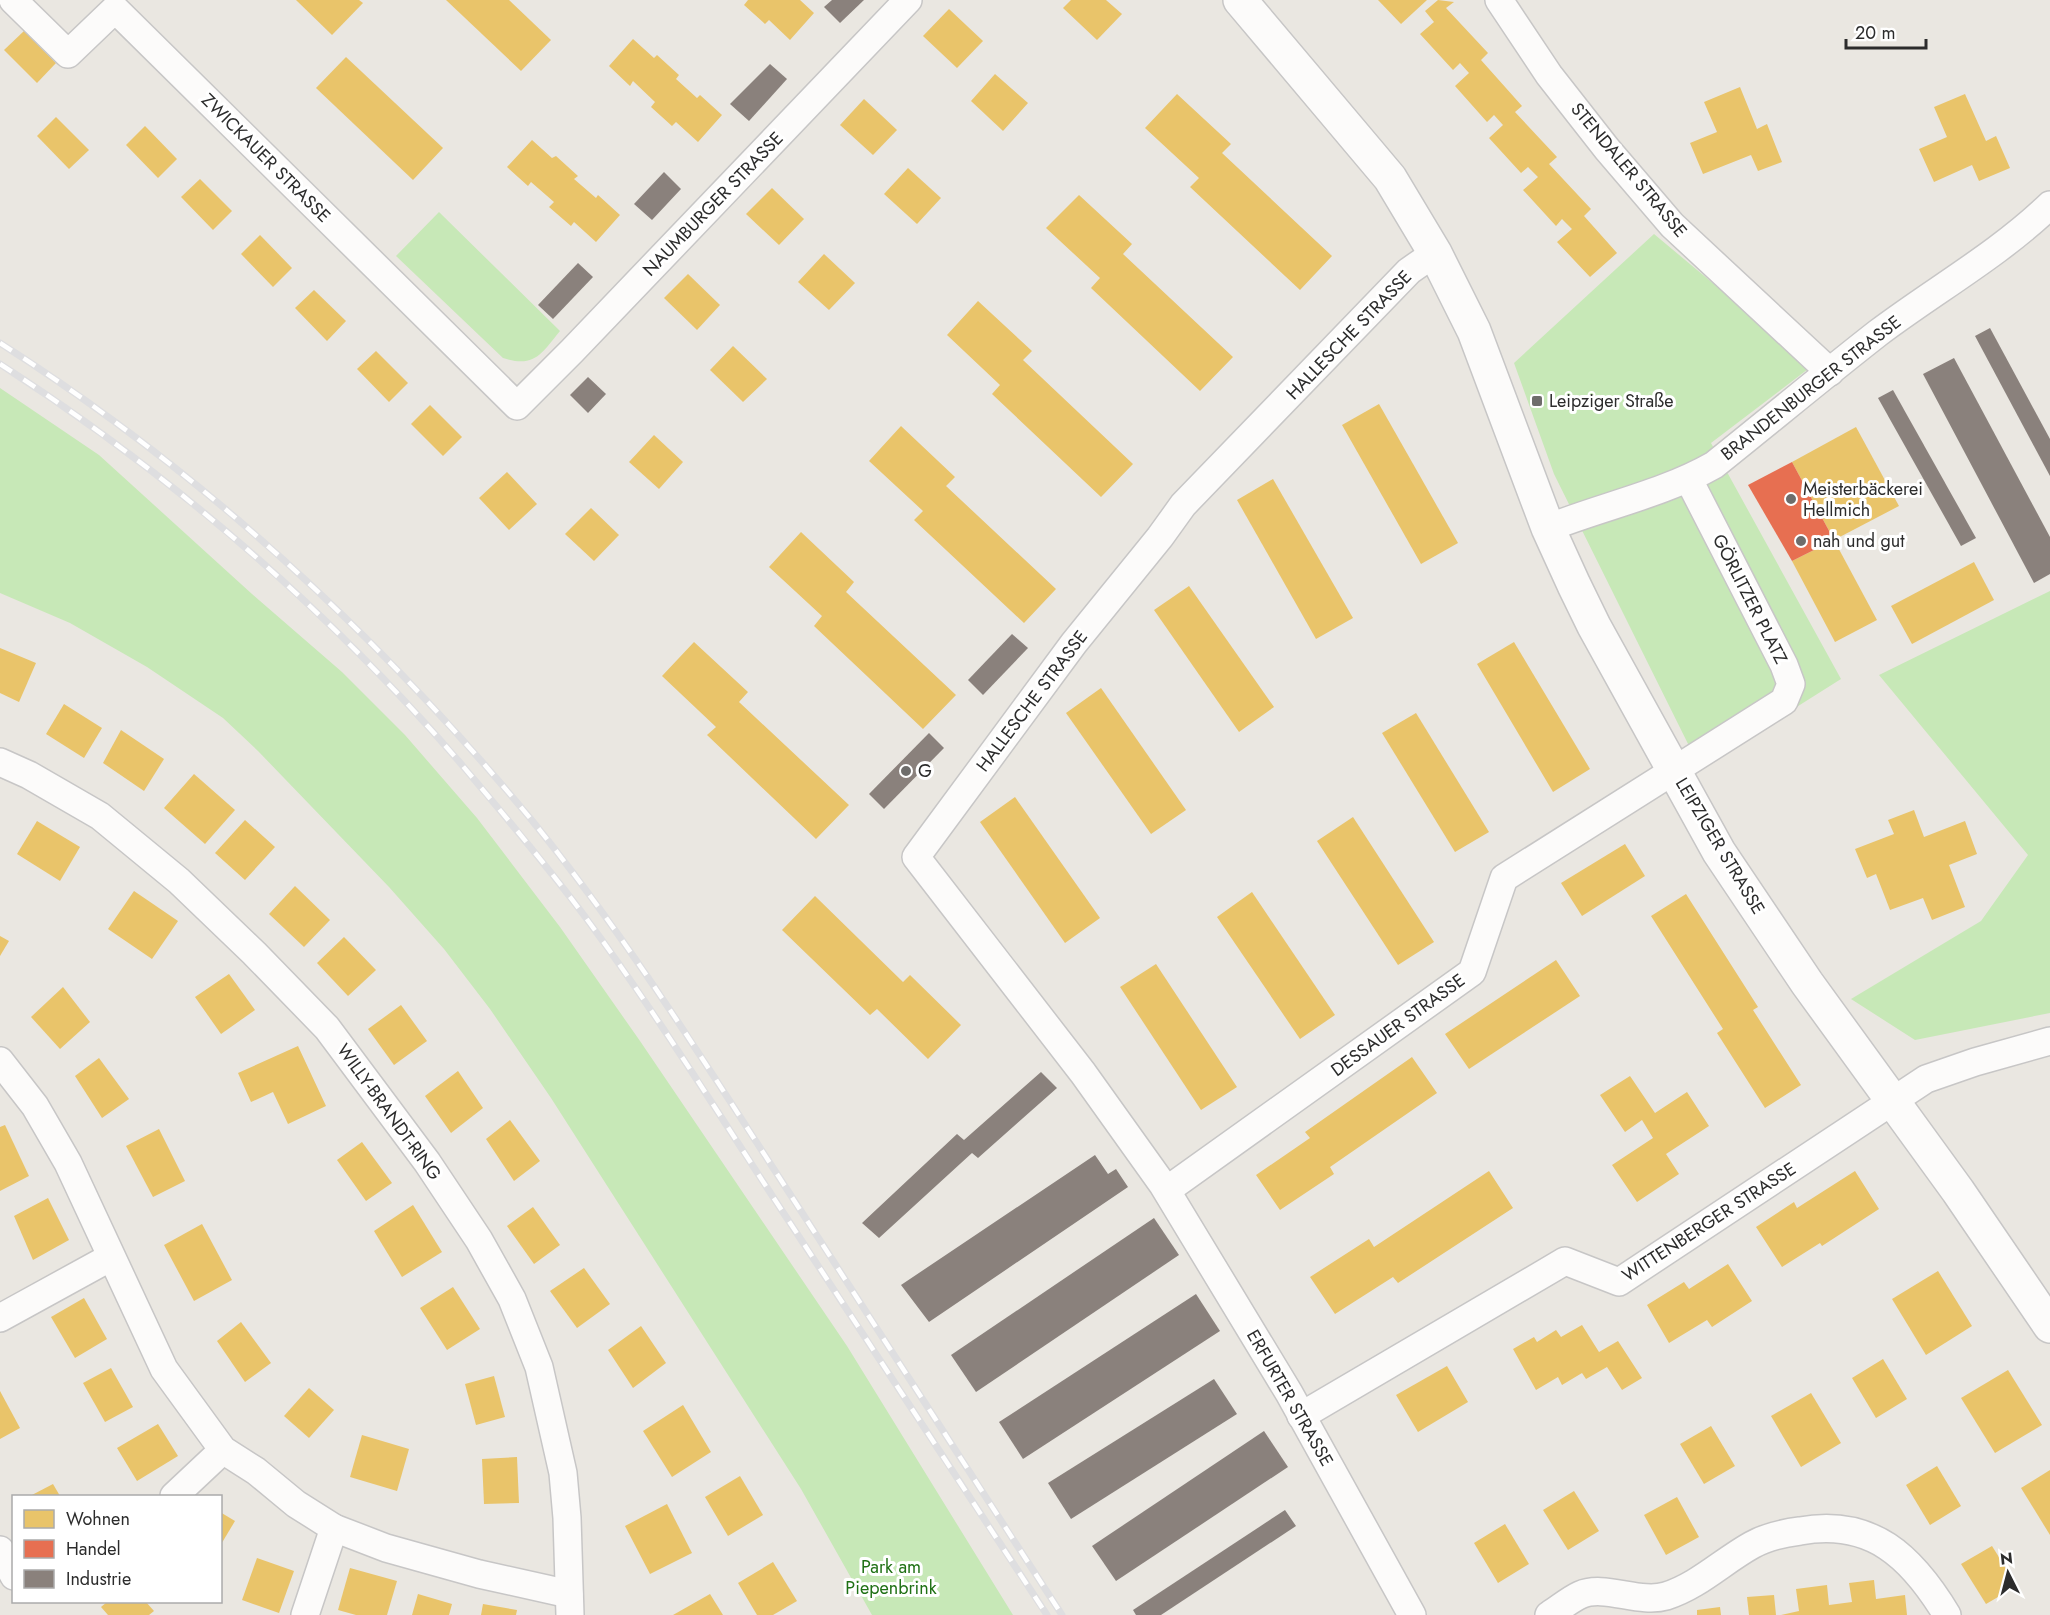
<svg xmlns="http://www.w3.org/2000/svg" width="2050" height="1615" font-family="Jost,sans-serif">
  <rect width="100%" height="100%" fill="#eae7e1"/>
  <g fill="#c7e8b7">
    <path d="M439,212l121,119c-19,23 -25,37 -57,27l-107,-102z"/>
    <polygon points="1654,234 1812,366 1711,443 1841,679 1700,768 1554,474 1514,363"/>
    <polygon points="0,388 99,455 252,594 342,672 405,735 477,818 560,927 640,1041 847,1346 1013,1615 872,1615 801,1489 551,1098 490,1009 444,949 389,887 258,751 223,718 147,667 70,623 0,593"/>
    <polygon points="2050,591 2050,1013 1915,1040 1851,999 1981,921 2028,855 1879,675"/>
  </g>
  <g fill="#e9c46a">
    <polygon points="296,0 359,0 363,3 332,35"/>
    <polygon points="446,0 509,0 551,40 521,71"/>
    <polygon points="748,0 800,0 814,13 790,40 769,20 765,24 744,5"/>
    <polygon points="1071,0 1106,0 1122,14 1097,40 1063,8"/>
    <polygon points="1378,0 1427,0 1401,24"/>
    <polygon points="1438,0 1454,2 1446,8 1488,53 1481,60 1522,106 1515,112 1557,157 1549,164 1591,209 1584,216 1617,253 1590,277 1557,242 1572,229 1562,219 1556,226 1523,190 1538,177 1528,167 1521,173 1489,138 1503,125 1494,115 1487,122 1455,86 1469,73 1460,63 1453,70 1420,34 1434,22 1425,11"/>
    <polygon points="949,9 983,41 957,68 923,36"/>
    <polygon points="24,31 56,63 37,83 4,50"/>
    <polygon points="633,39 654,58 657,55 679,75 676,79 697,98 700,95 722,115 698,142 676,122 672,126 651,107 655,102 633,81 630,86 609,66"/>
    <polygon points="346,57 443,148 413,180 316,88"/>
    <polygon points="995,74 1028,103 1003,131 971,101"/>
    <polygon points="1740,87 1757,129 1767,124 1782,162 1758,171 1751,155 1703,174 1690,143 1717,132 1704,102"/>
    <polygon points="1177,94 1231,144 1222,153 1332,256 1300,290 1190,187 1199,178 1145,128"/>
    <polygon points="1965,94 1986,141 1996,136 2010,168 1979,181 1972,165 1934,182 1919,149 1947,137 1934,107"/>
    <polygon points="864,99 897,130 873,155 840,125"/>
    <polygon points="56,117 89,150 69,169 37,136"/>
    <polygon points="145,126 177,159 158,178 126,145"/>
    <polygon points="532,140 552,158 556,156 578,176 574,179 596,198 598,195 620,215 596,242 574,222 571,226 549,207 554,202 531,182 528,186 507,167"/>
    <polygon points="908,168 941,198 917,224 884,194"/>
    <polygon points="200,179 232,211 213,230 181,197"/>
    <polygon points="772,188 804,219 779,245 746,214"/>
    <polygon points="1079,195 1132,244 1123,254 1233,357 1200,391 1091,288 1100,278 1046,228"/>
    <polygon points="260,235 292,268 273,287 241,254"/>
    <polygon points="824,254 855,283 829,310 798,282"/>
    <polygon points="688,274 720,305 697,330 664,298"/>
    <polygon points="314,290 346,321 327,341 295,308"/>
    <polygon points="978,301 1032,351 1023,360 1133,464 1101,497 992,394 1000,385 947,335"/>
    <polygon points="733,346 767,379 743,402 710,370"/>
    <polygon points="376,351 408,383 389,402 357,369"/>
    <polygon points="1379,404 1458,543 1421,564 1342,425"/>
    <polygon points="430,405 462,437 443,456 411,424"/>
    <polygon points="901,426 955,477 946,486 1056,589 1024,623 914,520 923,511 869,461"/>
    <polygon points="1856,427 1899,506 1834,540 1792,462"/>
    <polygon points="654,435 683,462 659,489 629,462"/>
    <polygon points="507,472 537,504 509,530 479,498"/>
    <polygon points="1273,479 1353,618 1316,639 1237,500"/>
    <polygon points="591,508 619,535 594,561 565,534"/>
    <polygon points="801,532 854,582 846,592 956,695 923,729 814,626 822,616 769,567"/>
    <polygon points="1834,540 1877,620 1835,642 1792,561"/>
    <polygon points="1974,562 1994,600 1912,644 1891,606"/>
    <polygon points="1189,586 1274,707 1239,732 1154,610"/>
    <polygon points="694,642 748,692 739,702 849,805 816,839 707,735 716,727 662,676"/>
    <polygon points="1514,642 1590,769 1553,792 1477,664"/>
    <polygon points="0,648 36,663 19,702 0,693"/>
    <polygon points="1101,688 1186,810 1151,834 1066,713"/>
    <polygon points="64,704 102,728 84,758 46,734"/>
    <polygon points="1416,713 1489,832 1455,852 1382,733"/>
    <polygon points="121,730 164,759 144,791 103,763"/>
    <polygon points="194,774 235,810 205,844 164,808"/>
    <polygon points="1015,797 1100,918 1065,943 980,822"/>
    <polygon points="1914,810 1924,837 1965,821 1977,854 1949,865 1965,907 1932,920 1923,898 1890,910 1876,874 1867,878 1855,849 1894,834 1888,820"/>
    <polygon points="1353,817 1434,942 1398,965 1317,841"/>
    <polygon points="245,820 275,847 245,880 215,853"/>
    <polygon points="37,821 80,847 60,881 17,854"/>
    <polygon points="1625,844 1645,876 1582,916 1561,883"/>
    <polygon points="295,886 330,920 304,947 269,914"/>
    <polygon points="134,891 178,921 152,959 108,929"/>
    <polygon points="1252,892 1335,1015 1300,1039 1217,917"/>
    <polygon points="1686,894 1758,1007 1753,1010 1801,1085 1765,1108 1717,1033 1723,1029 1651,916"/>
    <polygon points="815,896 903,982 910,975 961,1025 928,1059 877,1009 870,1015 782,930"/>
    <polygon points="0,936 9,941 0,956"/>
    <polygon points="344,937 376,970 348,996 317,963"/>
    <polygon points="1556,960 1580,996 1469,1069 1445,1034"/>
    <polygon points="1156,964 1237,1087 1201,1110 1120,987"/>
    <polygon points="229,974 255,1010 221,1034 195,997"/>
    <polygon points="63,987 90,1022 60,1049 31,1017"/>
    <polygon points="401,1005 427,1041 394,1065 368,1029"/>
    <polygon points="298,1046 326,1106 288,1124 273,1092 251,1102 238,1073"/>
    <polygon points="1412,1057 1437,1093 1330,1167 1334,1174 1280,1210 1256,1175 1310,1138 1305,1132"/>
    <polygon points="99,1058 129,1099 102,1118 75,1076"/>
    <polygon points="458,1071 483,1108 451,1133 425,1096"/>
    <polygon points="1630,1076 1655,1113 1687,1092 1709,1126 1666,1154 1679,1174 1637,1202 1612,1165 1653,1138 1642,1120 1625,1132 1600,1095"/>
    <polygon points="510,1120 540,1161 514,1181 486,1139"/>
    <polygon points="5,1125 29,1176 0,1191 0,1127"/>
    <polygon points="159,1129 185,1181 153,1197 126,1146"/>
    <polygon points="362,1142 392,1183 366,1201 337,1160"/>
    <polygon points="1489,1171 1513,1208 1398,1283 1393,1277 1335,1314 1310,1277 1369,1239 1374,1247"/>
    <polygon points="1855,1171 1879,1209 1822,1246 1820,1243 1782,1267 1756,1227 1794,1202 1797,1208"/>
    <polygon points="48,1198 69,1240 33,1260 14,1216"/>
    <polygon points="413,1205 442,1252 402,1277 374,1231"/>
    <polygon points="533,1207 560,1245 534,1264 507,1226"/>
    <polygon points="202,1224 232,1280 194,1301 164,1245"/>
    <polygon points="1728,1264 1752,1301 1712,1327 1707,1320 1669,1343 1647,1305 1684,1282 1689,1289"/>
    <polygon points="584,1268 610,1304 577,1328 550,1291"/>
    <polygon points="1938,1271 1972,1326 1926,1355 1892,1299"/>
    <polygon points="453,1287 480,1329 447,1350 420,1308"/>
    <polygon points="84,1298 107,1339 75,1358 51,1317"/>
    <polygon points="241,1322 271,1363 245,1382 217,1341"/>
    <polygon points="1582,1325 1599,1352 1618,1341 1642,1378 1622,1390 1607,1367 1586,1379 1582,1373 1562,1385 1558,1377 1536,1390 1513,1349 1534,1337 1537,1342 1556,1330 1561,1337"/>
    <polygon points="641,1326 666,1363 633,1388 608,1350"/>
    <polygon points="1883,1359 1907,1399 1876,1418 1852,1378"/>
    <polygon points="1447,1366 1468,1402 1418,1432 1396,1395"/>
    <polygon points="111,1368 133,1407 105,1422 83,1383"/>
    <polygon points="2008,1370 2042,1425 1995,1453 1961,1398"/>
    <polygon points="494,1376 505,1417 476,1425 465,1384"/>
    <polygon points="309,1388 334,1410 309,1438 284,1416"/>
    <polygon points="0,1391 20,1428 0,1439"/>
    <polygon points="1811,1393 1841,1443 1801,1467 1771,1416"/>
    <polygon points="683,1405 711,1452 672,1477 643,1431"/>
    <polygon points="158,1424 178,1456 137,1481 117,1448"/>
    <polygon points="1711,1426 1735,1466 1704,1484 1680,1444"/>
    <polygon points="362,1435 409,1449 397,1491 350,1477"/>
    <polygon points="517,1457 519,1503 484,1504 482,1459"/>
    <polygon points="1937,1466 1961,1506 1930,1525 1906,1485"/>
    <polygon points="2050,1470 2050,1535 2021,1488"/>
    <polygon points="740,1476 763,1515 728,1536 705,1497"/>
    <polygon points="53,1484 60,1496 30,1496"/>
    <polygon points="1574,1491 1599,1531 1568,1550 1543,1510"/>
    <polygon points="1677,1497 1699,1537 1666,1555 1644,1515"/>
    <polygon points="667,1504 692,1553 650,1574 625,1526"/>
    <polygon points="220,1512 235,1521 220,1546"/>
    <polygon points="1505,1524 1529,1564 1498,1583 1474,1543"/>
    <polygon points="1992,1546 2017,1586 1986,1604 1961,1564"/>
    <polygon points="257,1558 294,1571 279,1613 242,1600"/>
    <polygon points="773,1562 797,1601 773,1615 757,1615 738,1583"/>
    <polygon points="350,1568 397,1581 387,1615 356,1615 338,1610"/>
    <polygon points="1874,1580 1876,1599 1905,1595 1907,1615 1781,1615 1799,1611 1796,1589 1827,1585 1829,1605 1852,1602 1849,1583"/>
    <polygon points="418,1594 452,1604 449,1615 412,1615"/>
    <polygon points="710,1594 723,1615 673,1615"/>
    <polygon points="1774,1595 1776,1615 1749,1615 1747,1597"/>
    <polygon points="107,1602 146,1602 154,1611 149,1615 108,1615 101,1607"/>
    <polygon points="483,1604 517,1610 516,1615 481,1615"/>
    <polygon points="1720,1607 1721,1615 1697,1615 1697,1610"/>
  </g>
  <polygon fill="#e76f51" points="1792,462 1834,540 1792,561 1748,485"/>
  <g fill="#8a817c">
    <polygon points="832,0 864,0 840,23 824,7"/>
    <polygon points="770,64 787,79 749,121 730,104"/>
    <polygon points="664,172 681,189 652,220 634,204"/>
    <polygon points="578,263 593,277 553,319 538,305"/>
    <polygon points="1990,328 2050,439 2050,476 1975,336"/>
    <polygon points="1954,358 2050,537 2050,574 2034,583 1923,374"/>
    <polygon points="588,377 606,394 588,413 570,395"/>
    <polygon points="1893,390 1976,538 1961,546 1878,398"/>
    <polygon points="1012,634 1028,648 983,695 968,680"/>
    <polygon points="929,733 944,748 884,809 869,794"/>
    <polygon points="1041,1072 1057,1088 978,1158 972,1153 879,1238 862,1223 957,1134 964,1140"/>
    <polygon points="1095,1155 1108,1174 1116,1169 1128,1187 929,1322 901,1285"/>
    <polygon points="1154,1218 1179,1255 976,1392 951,1355"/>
    <polygon points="1196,1294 1220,1331 1023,1459 999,1422"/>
    <polygon points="1214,1379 1237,1414 1071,1519 1048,1483"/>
    <polygon points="1264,1431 1288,1467 1116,1581 1092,1546"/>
    <polygon points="1285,1510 1296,1526 1161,1615 1136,1615 1133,1610"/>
  </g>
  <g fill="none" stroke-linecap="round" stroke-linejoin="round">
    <defs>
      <g id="street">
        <polyline points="13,0 68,54 115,9 517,406 572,351 908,0"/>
        <polyline points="1499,0 1549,75 1607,149 1672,225 1830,372"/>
        <path d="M1548,528c55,-22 115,-34 166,-63 55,-44 109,-89 164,-132 57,-43 120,-78 172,-128"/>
        <polyline points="0,762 29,775 100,816 179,881 254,953 327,1028 427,1162 479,1240 512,1299 539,1367 563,1473 567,1518 570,1615"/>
        <polyline points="0,1061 35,1106 68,1163 164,1369 223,1450 256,1471 296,1504 334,1528 386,1548 479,1574 569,1594"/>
        <polyline points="1167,1190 1472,972 1504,878 1784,701 1791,684 1784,665 1689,480"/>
        <polyline points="0,1318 111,1257"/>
        <polyline points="1301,1416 1565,1261 1619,1282 1926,1079 1975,1062 2050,1041"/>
        <polyline points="174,1496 223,1450"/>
        <polyline points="0,1550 14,1576"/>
        <polyline points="305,1615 334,1528"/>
        <polyline points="1412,1615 1289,1393 1163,1185 1083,1073 916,857 1074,643 1160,537 1183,505 1409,271 1435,253"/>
        <path d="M1549,1615c10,-6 20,-15 31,-20 24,-11 59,9 86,1 32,-10 57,-35 86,-51 14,-8 32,-12 48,-14 72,-13 112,26 147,84"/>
      </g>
      <polyline id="secondary" points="1240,0 1390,178 1435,253 1474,331 1548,528 1574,585 1594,626 1719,852 1807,983 1958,1191 2050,1326"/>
    </defs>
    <use href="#street" stroke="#c7c6c6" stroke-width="30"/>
    <use href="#secondary" stroke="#c7c6c6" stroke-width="36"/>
    <use href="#street" stroke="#fcfbfa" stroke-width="27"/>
    <use href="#secondary" stroke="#fcfbfa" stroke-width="33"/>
    <defs>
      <g id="rail">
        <path d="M0,343c201,128 378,292 530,475 92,113 170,237 249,359 94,146 189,292 283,438"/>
        <path d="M0,364c169,109 324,242 456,394 44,52 89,105 130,160 67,91 127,187 189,282 91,138 181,277 272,415"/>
      </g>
    </defs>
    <use href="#rail" stroke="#dedee0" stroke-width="7"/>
    <use href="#rail" stroke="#fff" stroke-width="4.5" stroke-dasharray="14" stroke-linecap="butt"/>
  </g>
  <g fill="#6e6d6b" stroke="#fff" stroke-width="2">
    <rect x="1531" y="395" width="12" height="12" rx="3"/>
    <circle cx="1791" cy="499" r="6"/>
    <circle cx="1801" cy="541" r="6"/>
    <circle cx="906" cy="771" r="6"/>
  </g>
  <g text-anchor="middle" stroke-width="6" stroke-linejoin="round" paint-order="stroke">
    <g font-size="18" fill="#2c2c2c" stroke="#fff">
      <text transform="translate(266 158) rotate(45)" y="6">ZWICKAUER STRASSE</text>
      <text transform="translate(1629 170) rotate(50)" y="6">STENDALER STRASSE</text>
      <text transform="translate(713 204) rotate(-46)" y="6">NAUMBURGER STRASSE</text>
      <text transform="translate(1349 335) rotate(-46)" y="6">HALLESCHE STRASSE</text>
      <text transform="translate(1811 388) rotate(-38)" y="6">BRANDENBURGER STRASSE</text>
      <text transform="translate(1750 599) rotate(63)" y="6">GÖRLITZER PLATZ</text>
      <text transform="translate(1032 701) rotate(-53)" y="6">HALLESCHE STRASSE</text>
      <text transform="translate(1720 846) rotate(59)" y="6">LEIPZIGER STRASSE</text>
      <text transform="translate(1398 1025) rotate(-36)" y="6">DESSAUER STRASSE</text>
      <text transform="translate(389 1112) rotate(54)" y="6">WILLY-BRANDT-RING</text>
      <text transform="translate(1709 1222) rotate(-33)" y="6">WITTENBERGER STRASSE</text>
      <text transform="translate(1290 1398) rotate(60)" y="6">ERFURTER STRASSE</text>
    </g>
    <g font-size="18" fill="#2c2c2c" stroke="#fff" text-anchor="start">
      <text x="1549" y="407">Leipziger Straße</text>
      <text x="1803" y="495">Meisterbäckerei<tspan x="1803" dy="21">Hellmich</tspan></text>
      <text x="1813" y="547">nah und gut</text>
      <text x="918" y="777">G</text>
    </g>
    <g font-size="18" fill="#1f7014" stroke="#fff">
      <text x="891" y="1573">Park am<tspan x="891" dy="21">Piepenbrink</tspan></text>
    </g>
  </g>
  <rect x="12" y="1495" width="210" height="108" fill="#ffffff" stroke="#ababab" stroke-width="1.5"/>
  <rect x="24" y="1510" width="30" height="18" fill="#e9c46a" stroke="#ababab" stroke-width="1.5"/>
  <text x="66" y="1525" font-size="18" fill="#2c2c2c">Wohnen</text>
  <rect x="24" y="1540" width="30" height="18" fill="#e76f51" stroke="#ababab" stroke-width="1.5"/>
  <text x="66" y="1555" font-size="18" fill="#2c2c2c">Handel</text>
  <rect x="24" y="1570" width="30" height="18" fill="#8a817c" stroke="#ababab" stroke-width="1.5"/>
  <text x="66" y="1585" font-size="18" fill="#2c2c2c">Industrie</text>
  <g transform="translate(2008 1573) rotate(354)" stroke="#ffffff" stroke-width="4.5" paint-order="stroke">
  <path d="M0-4.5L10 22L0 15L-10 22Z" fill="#2c2c2c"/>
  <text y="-9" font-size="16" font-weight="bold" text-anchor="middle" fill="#2c2c2c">N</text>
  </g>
  <path d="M1846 39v9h80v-9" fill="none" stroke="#2c2c2c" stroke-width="3"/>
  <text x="1855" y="39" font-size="18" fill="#2c2c2c" stroke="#ffffff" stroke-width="4.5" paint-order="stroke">20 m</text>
</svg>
